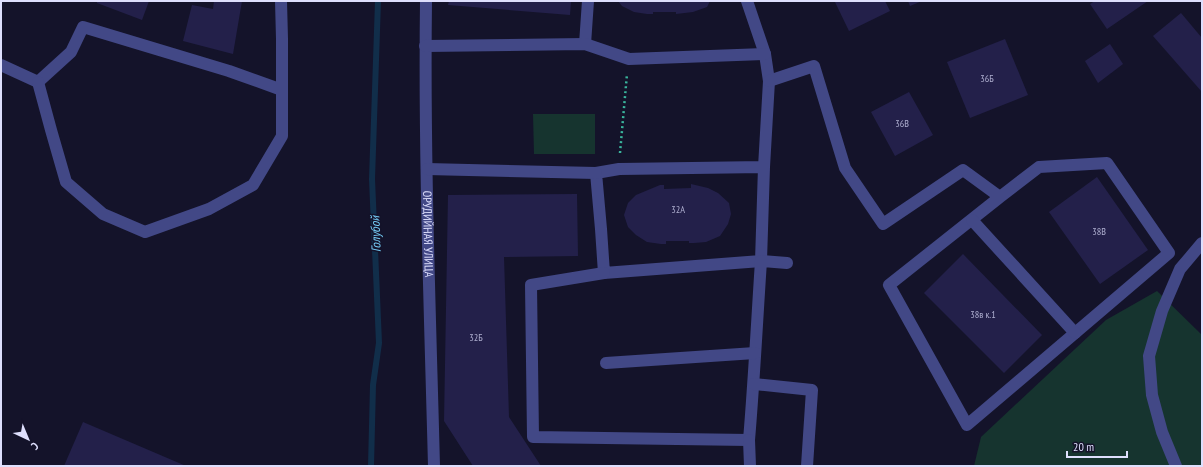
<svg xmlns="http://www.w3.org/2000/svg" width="1203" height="467" font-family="'PT Sans Narrow',sans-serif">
  <rect width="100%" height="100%" fill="#14132a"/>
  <g fill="#16342f">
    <polygon points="533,114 595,114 595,154 534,154"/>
    <polygon points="1157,291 1202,335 1202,466 974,466 981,437 1106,320"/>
  </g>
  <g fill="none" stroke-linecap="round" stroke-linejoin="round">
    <polyline stroke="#112e4a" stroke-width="6" points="371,466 373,385 379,343 372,179 378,1"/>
  </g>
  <g fill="#23204a">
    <polygon points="97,1 149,1 142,20 97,3"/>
    <polygon points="214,1 242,1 233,54 183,41 192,5 213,9"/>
    <polygon points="449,1 571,1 570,15 448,5"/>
    <polygon points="618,1 710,1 707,7 693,12 676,14 676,12 653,12 653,14 647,14 634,12 622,6"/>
    <polygon points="836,1 885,1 890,11 849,31 835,2"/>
    <polygon points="908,1 922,1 910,6"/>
    <polygon points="1095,1 1148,1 1107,29 1090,4"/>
    <polygon points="1181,13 1202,38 1202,92 1153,36"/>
    <polygon points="1005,39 1028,95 970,118 947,62"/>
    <polygon points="1110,44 1123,64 1098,83 1085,61"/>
    <polygon points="909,92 933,135 895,156 871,112"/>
    <polygon points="1097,177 1148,250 1100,284 1049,212"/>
    <polygon points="691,184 708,188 718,193 729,203 731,214 728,224 720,236 706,242 694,243 689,243 689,241 666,241 666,244 661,244 647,242 636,235 628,227 624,215 628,203 636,195 660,185 664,185 664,189 691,188"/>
    <polygon points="577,194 578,256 504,257 509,417 541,466 473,466 444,421 448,195"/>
    <polygon points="963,254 1042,335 1004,373 924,293"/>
    <polygon points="83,422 186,466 64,466"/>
  </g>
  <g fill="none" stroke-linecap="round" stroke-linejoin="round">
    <polyline stroke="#3ab59d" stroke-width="2.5" stroke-dasharray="2 3" stroke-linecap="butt" points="620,153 627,74"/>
    <g stroke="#424886" stroke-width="12">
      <path id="s1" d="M426,1c-2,155 4,310 8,465"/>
      <polyline points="747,1 765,54 769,81 764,167 761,261 604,273 601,229 596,173 619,169 764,167"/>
      <polyline points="585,44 588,1"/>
      <polyline points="425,46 585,44 629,59 765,54"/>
      <polyline points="1,65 38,82 71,52 83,27 229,71 282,90"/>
      <polyline points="769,81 814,66 845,168 883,224 963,170 1000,197 1039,167 1107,163 1169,253 967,425 889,285 1000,197"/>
      <polyline points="38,82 51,130 66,182 103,214 145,232 209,209 253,185 282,136 282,39 281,1"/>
      <polyline points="427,169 596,173"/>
      <polyline points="972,220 1075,333"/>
      <path d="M604,273l-73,12 2,152 216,3c5,-59 8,-119 12,-179l26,2"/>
      <polyline points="606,363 755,353"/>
      <polyline points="754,384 812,390 807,466"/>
      <polyline points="749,440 750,466"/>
      <polyline points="1176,466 1162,432 1152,395 1149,356 1162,311 1180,269 1202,243"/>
    </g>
  </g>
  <g text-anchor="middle" stroke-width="3" stroke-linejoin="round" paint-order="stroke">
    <g font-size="10" fill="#afafd0">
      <text x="987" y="82">36Б</text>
      <text x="902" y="127">36В</text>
      <text x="678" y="213">32А</text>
      <text x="1099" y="235">38В</text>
      <text x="983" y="318">38в к.1</text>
      <text x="476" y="341">32Б</text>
    </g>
    <g font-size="12" fill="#dedffd" stroke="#14132a">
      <text dy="4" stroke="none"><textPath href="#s1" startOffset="233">ОРУДИЙНАЯ УЛИЦА</textPath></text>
    </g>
    <g font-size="13" font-style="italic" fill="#74cbf5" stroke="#14132a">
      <text transform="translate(375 234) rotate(-92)" y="5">Голубой</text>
    </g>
  </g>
  <rect width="1203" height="467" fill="none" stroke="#dedffd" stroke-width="4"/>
  <g transform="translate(28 439) rotate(136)" stroke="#14132a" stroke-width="3" paint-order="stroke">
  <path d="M0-3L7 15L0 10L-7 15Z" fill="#dedffd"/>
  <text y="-6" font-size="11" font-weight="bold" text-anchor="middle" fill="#dedffd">С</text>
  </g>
  <path d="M1067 451v6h60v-6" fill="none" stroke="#dedffd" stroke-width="2"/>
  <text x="1073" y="451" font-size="12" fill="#dedffd" stroke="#14132a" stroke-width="3" paint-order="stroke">20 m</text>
</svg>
